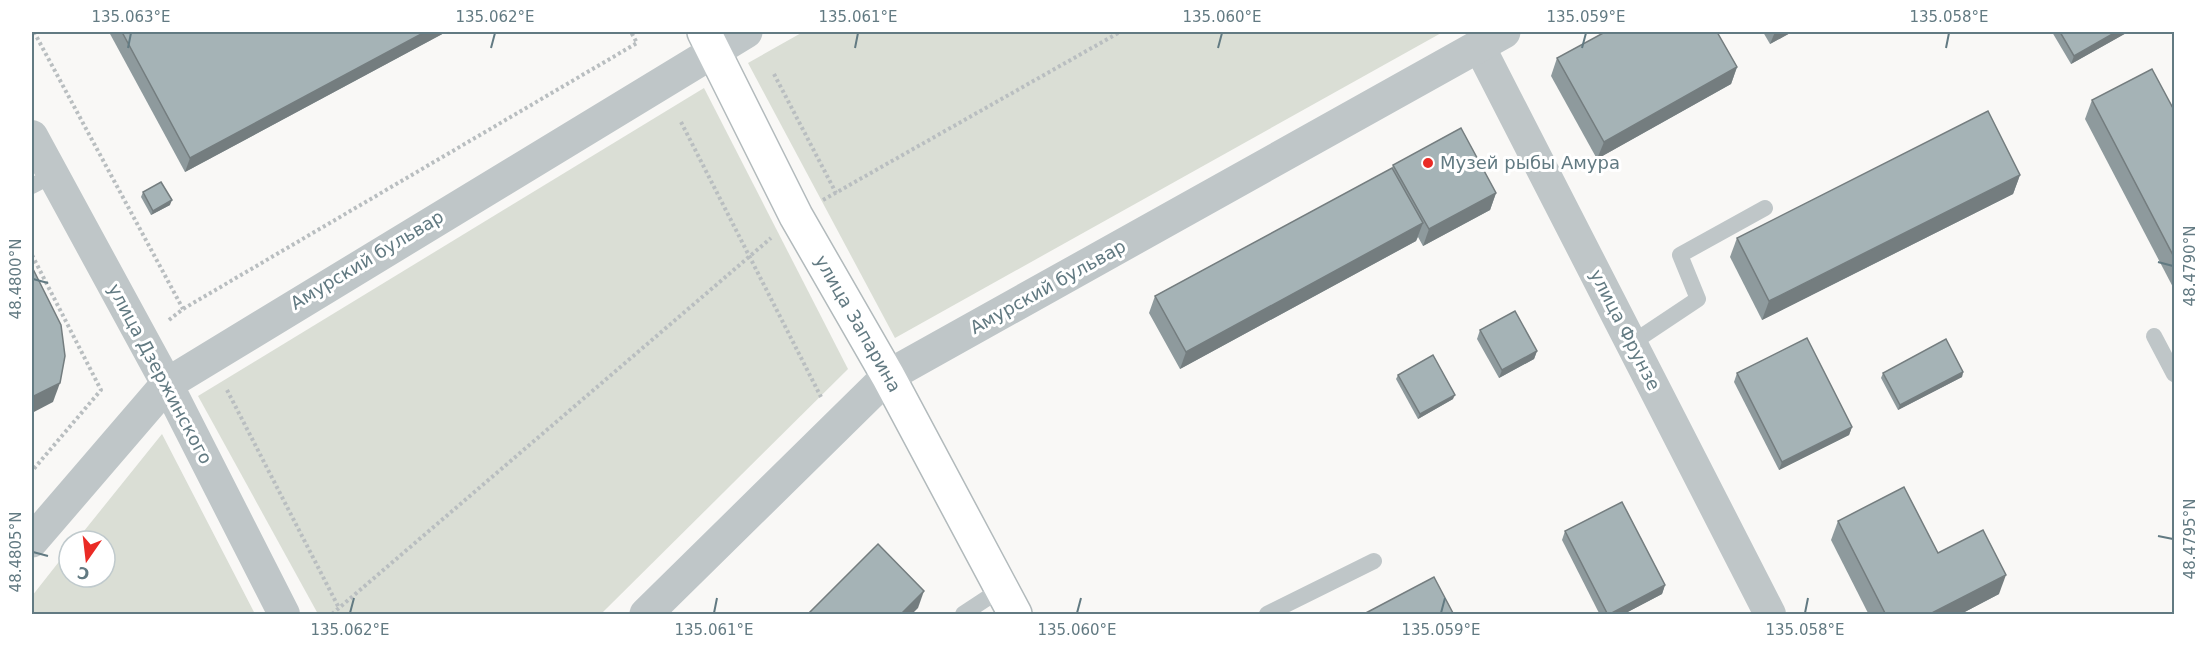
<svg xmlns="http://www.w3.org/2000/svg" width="2206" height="646" font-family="'DejaVu Sans',sans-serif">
  <rect width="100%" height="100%" fill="#f9f8f6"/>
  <g fill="#daded5">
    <polygon points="803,32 1443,32 895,338 748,63"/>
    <polygon points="704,88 848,369 601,614 318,614 198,396"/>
    <polygon points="162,434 255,614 32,614 32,596 69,549 69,577 105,577 105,541 76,541"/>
  </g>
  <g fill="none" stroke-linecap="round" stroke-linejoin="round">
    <defs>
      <g id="primary">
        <path id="s1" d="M704,32l92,184 92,160 127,238"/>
      </g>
    </defs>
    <use href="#primary" stroke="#b2babc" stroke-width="36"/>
    <g stroke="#b9bec0" stroke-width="4" stroke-dasharray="3 3" stroke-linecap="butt">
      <polyline points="34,32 183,309"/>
      <polyline points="774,74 836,193"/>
      <polyline points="681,122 821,397"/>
      <polyline points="823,200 1120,32"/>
      <polyline points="32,255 101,390 32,471"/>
      <polyline points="169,320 183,309 637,43 631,32"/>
      <polyline points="227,390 339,608"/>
      <polyline points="332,614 771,238"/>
    </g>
    <g stroke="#bfc6c8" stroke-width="16">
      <polyline points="32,186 53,175"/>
      <polyline points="2154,336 2174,374"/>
      <polyline points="1632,343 1698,299 1680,255 1765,208"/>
      <polyline points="963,614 1001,589"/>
      <polyline points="1267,614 1374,561"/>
    </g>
    <g stroke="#bfc6c8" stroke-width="32">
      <polyline points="1479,46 1770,614"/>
      <polyline points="32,136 167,384 284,614"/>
    </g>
    <g stroke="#bfc6c8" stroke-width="33">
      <polyline points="32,541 167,384 746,32"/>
      <polyline points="646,614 888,376 1504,32"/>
    </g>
    <use href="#primary" stroke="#fff" stroke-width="33"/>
  </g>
  <g fill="#8e9a9d">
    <polygon points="109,32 446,32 185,172"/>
    <polygon points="1763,32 1792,32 1770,44"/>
    <polygon points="2052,32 2128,32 2071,64"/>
    <polygon points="1557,58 1737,67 1731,84 1597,159 1551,76"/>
    <polygon points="2092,100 2175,112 2175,291 2085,119"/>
    <polygon points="1393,165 1496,193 1490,210 1423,246 1418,237 1416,241 1180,369 1149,313 1155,296 1392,168"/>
    <polygon points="2020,175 2013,194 1762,320 1730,257 1737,238"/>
    <polygon points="143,192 170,205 151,215 141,197"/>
    <polygon points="1480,330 1537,351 1534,359 1499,378 1477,339"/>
    <polygon points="1963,372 1962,377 1898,410 1881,378 1883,373"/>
    <polygon points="1737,373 1852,427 1849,435 1779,470 1734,382"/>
    <polygon points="1398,375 1453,399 1418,419 1396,379"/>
    <polygon points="1838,521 1938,553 1999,594 1959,615 1869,615 1831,540"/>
    <polygon points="1565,531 1665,585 1662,594 1622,615 1600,615 1562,540"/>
  </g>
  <g fill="#747d7f">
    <polygon points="425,32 446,32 185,172 190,158"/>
    <polygon points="1775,32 1792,32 1770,44"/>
    <polygon points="2116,32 2128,32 2071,64 2074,56"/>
    <polygon points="1737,67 1731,84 1597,159 1604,142"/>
    <polygon points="2020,175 2013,194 1762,320 1769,301"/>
    <polygon points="1496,193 1490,210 1423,246 1429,229"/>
    <polygon points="172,200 170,205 151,215 153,211"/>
    <polygon points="1423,223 1416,241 1180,369 1186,352"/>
    <polygon points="1537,351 1534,359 1499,378 1502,370"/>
    <polygon points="1963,372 1962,377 1898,410 1900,405"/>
    <polygon points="60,383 53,402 32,413 32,397"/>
    <polygon points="1455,395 1453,399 1418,419 1420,414"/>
    <polygon points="1852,427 1849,435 1779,470 1782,462"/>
    <polygon points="2006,575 1999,594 1959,615 1928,615"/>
    <polygon points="1665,585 1662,594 1622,615 1608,615"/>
    <polygon points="924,591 918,608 911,615 900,615"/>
  </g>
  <g fill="#a5b3b6" stroke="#747d7f" stroke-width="1.5">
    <polygon points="122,32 425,32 190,158"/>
    <polygon points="1605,32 1717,32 1737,67 1604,142 1557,58"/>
    <polygon points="2060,32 2116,32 2074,56"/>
    <polygon points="2152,69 2175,112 2175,259 2092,100"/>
    <polygon points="1988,111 2020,175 1769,301 1737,238"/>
    <polygon points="1461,128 1496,193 1429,229 1393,165"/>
    <polygon points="1392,168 1423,223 1186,352 1155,296"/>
    <polygon points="161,182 172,200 153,211 143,192"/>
    <polygon points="32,267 61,325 65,356 60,383 32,397"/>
    <polygon points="1515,311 1537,351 1502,370 1480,330"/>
    <polygon points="1807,338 1852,427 1782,462 1737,373"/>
    <polygon points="1946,339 1963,372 1900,405 1883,373"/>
    <polygon points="1433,355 1455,395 1420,414 1398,375"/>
    <polygon points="1904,487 1938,553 1983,530 2006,575 1928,615 1886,615 1838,521"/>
    <polygon points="1622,502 1665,585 1608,615 1565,531"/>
    <polygon points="878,544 924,591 900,615 807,615"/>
    <polygon points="1434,577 1454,615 1362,615"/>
  </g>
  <path fill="none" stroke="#627a82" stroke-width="2" d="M128,48l3,-15M491,48l4,-15M855,48l3,-15M1218,48l4,-15M1582,48l4,-15M1946,48l3,-15M2158,262l15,4M33,279l15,4M2158,536l15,3M33,552l15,4M350,613l4,-15M714,613l3,-15M1077,613l4,-15M1441,613l4,-15M1805,613l3,-15"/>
  <circle fill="#ea2b25" stroke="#fff" stroke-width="2" cx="1428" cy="163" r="6"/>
  <g text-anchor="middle" stroke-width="6" stroke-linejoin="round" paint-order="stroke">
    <g font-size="18" fill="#627a82" stroke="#fff" text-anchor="start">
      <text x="1440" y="169">Музей рыбы Амура</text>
    </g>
    <g font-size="18" fill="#627a82" stroke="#fff">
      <text transform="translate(367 260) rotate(-31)" y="6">Амурский бульвар</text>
      <text transform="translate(1048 287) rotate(-29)" y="6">Амурский бульвар</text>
      <text dy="6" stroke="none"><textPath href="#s1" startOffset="330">улица Запарина</textPath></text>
      <text transform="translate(1625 330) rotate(63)" y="6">улица Фрунзе</text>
      <text transform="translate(160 374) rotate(62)" y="6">улица Дзержинского</text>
    </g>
  </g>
  <rect width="2206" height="646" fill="none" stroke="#ffffff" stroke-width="66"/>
  <g transform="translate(87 559) rotate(194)"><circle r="28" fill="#ffffff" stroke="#c0cacd" stroke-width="1.5"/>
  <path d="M0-4.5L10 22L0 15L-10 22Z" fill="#ea2b25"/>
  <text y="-9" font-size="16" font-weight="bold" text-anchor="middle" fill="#627a82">С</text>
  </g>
  <rect x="33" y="33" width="2140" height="580" fill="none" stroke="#627a82" stroke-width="2"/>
  <g font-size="15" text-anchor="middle" fill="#627a82">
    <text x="131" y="22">135.063°E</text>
    <text x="495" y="22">135.062°E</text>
    <text x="858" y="22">135.061°E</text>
    <text x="1222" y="22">135.060°E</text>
    <text x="1586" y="22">135.059°E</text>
    <text x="1949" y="22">135.058°E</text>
    <text transform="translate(2190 266) rotate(-90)" y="5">48.4790°N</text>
    <text transform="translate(16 279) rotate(-90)" y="5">48.4800°N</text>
    <text transform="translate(2190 539) rotate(-90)" y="5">48.4795°N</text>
    <text transform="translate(16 552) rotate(-90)" y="5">48.4805°N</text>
    <text x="350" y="635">135.062°E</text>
    <text x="714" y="635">135.061°E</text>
    <text x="1077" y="635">135.060°E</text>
    <text x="1441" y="635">135.059°E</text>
    <text x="1805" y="635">135.058°E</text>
  </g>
</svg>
